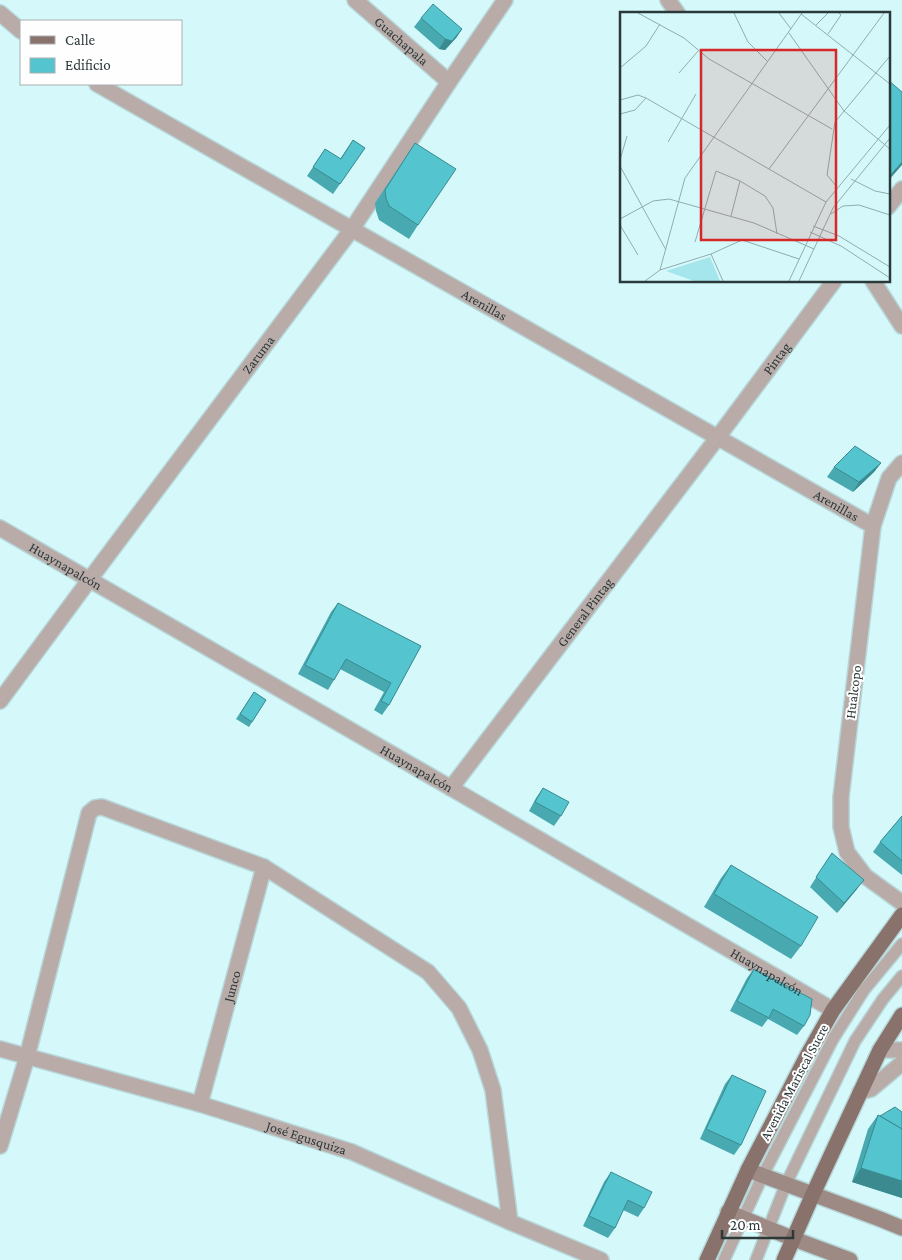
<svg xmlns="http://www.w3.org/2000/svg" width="902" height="1260" font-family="'Crimson Pro',serif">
  <rect width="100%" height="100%" fill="#d5f9fb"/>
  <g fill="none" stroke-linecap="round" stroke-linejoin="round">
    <defs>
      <g id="lane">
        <polyline points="724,1260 763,1175 833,1039 864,990 902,944"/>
        <polyline points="756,1260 786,1184 855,1041 883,999 902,976"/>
      </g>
      <g id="street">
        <path id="s1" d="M355,0l94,82"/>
        <polyline points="668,0 678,14"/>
        <polyline points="0,13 21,31"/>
        <path id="s2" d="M97,84l776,442"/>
        <polyline points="888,207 902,189"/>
        <polyline points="873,281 902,326"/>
        <polyline points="902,463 889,478 873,526 841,797 841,827 847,852 865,876 902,903"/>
        <path id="s3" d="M0,528l451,260 382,222"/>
        <path id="s4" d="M0,701l90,-122 262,-350 97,-147 56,-82"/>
        <path id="s5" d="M451,788l267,-351 116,-156"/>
        <path id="s6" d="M0,1049l200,55 152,48 158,70 91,38"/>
        <polyline points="880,1050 902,1050"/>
        <polyline points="860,1092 871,1089 902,1063"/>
        <path id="s7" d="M200,1104l64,-237"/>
        <polyline points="0,1146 27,1057 89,813 95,808 102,807 264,867 428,972 459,1008 480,1050 493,1090 510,1222"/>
      </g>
      <g id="secondary">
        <polyline points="748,1170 880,1219 902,1228"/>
        <polyline points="728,1212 794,1239 850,1260"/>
      </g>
      <g id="primary">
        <polyline points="707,1260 748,1170 807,1056 833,1010 902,915"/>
        <polyline points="784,1260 813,1194 880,1050 902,1015"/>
      </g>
    </defs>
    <use href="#lane" stroke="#b6d6d8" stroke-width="14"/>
    <use href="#street" stroke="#b6d6d8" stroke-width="18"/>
    <use href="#secondary" stroke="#b6d6d8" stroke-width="18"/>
    <use href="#primary" stroke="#b6d6d8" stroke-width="18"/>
    <use href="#lane" stroke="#b9aba8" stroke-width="11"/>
    <use href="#street" stroke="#b9aba8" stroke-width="15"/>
    <use href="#secondary" stroke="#9d8a84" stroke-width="15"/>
    <use href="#primary" stroke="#89726b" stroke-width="15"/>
  </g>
  <g fill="#48a9b1">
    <polygon points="421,18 462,29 456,38 445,50 439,49 414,27"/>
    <polygon points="353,140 365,148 333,194 307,176 325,149 340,159"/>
    <polygon points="415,143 418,225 409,239 379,220 376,211 375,203"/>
    <polygon points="881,463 874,472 853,492 827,477 834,467"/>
    <polygon points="338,603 421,646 389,705 382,715 374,710 384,692 340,669 334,680 328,690 298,674 331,612"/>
    <polygon points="254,692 266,700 249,727 236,719"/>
    <polygon points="543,788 561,816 554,826 529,811 536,798"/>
    <polygon points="902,816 902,875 873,852 880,842"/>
    <polygon points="832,853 857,889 837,913 810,887"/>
    <polygon points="731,865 801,946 791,959 704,907 721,878"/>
    <polygon points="754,969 804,1026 797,1035 768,1019 762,1027 730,1011 747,978"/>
    <polygon points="732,1075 741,1145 734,1155 700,1139 725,1084"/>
    <polygon points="902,1112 902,1198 852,1182 868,1129 878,1115 880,1116"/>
    <polygon points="611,1172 644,1208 638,1217 623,1210 615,1228 608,1238 583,1226 604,1182"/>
  </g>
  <g fill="#3b8a90">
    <polygon points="462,29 456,38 445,50 439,49 445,39"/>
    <polygon points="902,162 902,165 888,181 888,178"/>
    <polygon points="881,463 874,472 853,492 859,482"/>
    <polygon points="864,880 857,889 837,913 844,903"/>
    <polygon points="861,1168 902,1181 902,1198 852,1182"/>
  </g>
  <g fill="#54c5ce" stroke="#3b8a90">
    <polygon points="433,4 462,29 452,41 445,39 421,18"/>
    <polygon points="888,80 902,92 902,162 888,178"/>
    <polygon points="353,140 365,148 340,184 313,167 325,149 341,159"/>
    <polygon points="415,143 456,169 418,225 389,206 386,198 385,190"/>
    <polygon points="855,446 881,463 859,482 834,467"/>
    <polygon points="338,603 421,646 389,705 381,701 391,683 346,659 334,680 305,665"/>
    <polygon points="254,692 266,700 252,722 240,714"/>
    <polygon points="543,788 569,802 561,816 535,802"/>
    <polygon points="902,816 902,861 880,842"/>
    <polygon points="832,853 864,880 844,903 816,877"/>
    <polygon points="731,865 818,917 801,946 714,894"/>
    <polygon points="754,969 812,999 810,1015 804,1026 773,1009 769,1018 737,1001"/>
    <polygon points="732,1075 766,1091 741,1145 706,1129"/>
    <polygon points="895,1107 902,1112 902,1129 880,1116"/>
    <polygon points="878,1115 902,1129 902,1181 861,1168"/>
    <polygon points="611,1172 652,1192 644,1208 628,1200 615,1228 589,1216"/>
  </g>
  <g text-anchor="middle" stroke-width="4" stroke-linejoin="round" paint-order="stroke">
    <g font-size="14" fill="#2b393a" stroke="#fefefe">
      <text dy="5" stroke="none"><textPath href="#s1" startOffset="62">Guachapala</textPath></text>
      <text dy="5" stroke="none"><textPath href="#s2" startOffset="446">Arenillas</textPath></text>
      <text dy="5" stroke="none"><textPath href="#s4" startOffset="432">Zaruma</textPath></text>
      <text dy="5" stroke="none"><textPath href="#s5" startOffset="539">Pintag</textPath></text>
      <text dy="5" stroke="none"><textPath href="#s2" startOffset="851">Arenillas</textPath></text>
      <text dy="5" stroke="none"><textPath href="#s3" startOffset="76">Huaynapalcón</textPath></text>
      <text dy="5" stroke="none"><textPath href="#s5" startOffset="221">General Pintag</textPath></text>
      <text transform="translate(853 692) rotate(-83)" y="5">Hualcopo</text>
      <text dy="5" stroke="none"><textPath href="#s3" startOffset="481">Huaynapalcón</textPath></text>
      <text dy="5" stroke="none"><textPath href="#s3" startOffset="886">Huaynapalcón</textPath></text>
      <text dy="5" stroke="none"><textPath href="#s7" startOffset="122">Junco</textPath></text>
      <text transform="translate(794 1082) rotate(-62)" y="5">Avenida Mariscal Sucre</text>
      <text dy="5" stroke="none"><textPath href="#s6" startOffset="319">José Egusquiza</textPath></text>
    </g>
  </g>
  <g transform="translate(620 12)">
    <rect width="270" height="270" fill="#d5f9fb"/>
    <path d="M90,245l10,24h-26l-28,-10z" fill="#a4e6eb"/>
    <path fill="none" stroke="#91acae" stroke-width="1" d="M18,1l46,25 25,21 123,70M114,1l14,29 20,20M159,1l12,16M181,2l89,70M196,13l12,-12M169,21l55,78 46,38M208,22l13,-19 -2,-2M0,56l26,-22 14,-22M59,61l20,-23M0,88l18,-5 8,3 180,104M0,102l15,-4 11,-12M48,130l28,-48M0,148l7,-24M0,154l46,84M149,157l115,-156M231,167l24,12 15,3M217,175l-10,-12 8,-53 55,-66M211,202l12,-8 16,-1 31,10M111,204l9,-35M0,207l33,-18 16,-2 85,24 60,26M0,213l18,30M193,214l26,10 51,31M190,220l31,14 49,32M75,230l21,-71 24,10 25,15 8,12 4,26M91,242l12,27M40,258l25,-92 117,-165M25,269l15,-11 51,-16 31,-14 57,19M169,269l37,-79 64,-77M179,269l34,-73 57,-70"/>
    <path fill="#d62828" fill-opacity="0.15" stroke="#d62828" stroke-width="2.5" d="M81,38h135v190h-135z"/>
    <rect width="270" height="270" fill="none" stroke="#2b393a" stroke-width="2.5"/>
  </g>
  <rect x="20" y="20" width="162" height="65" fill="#fefefe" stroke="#aaafb0"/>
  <rect x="30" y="36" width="25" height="8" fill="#89726b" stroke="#aaafb0"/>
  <text x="65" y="45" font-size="15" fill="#2b393a">Calle</text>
  <rect x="30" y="58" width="25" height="15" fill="#54c5ce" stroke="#aaafb0"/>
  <text x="65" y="70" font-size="15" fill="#2b393a">Edificio</text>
  <path d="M722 1230v8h71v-8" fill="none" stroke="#2b393a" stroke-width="2.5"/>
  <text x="730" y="1230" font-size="15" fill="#2b393a" stroke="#fefefe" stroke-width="4" paint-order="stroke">20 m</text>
</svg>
